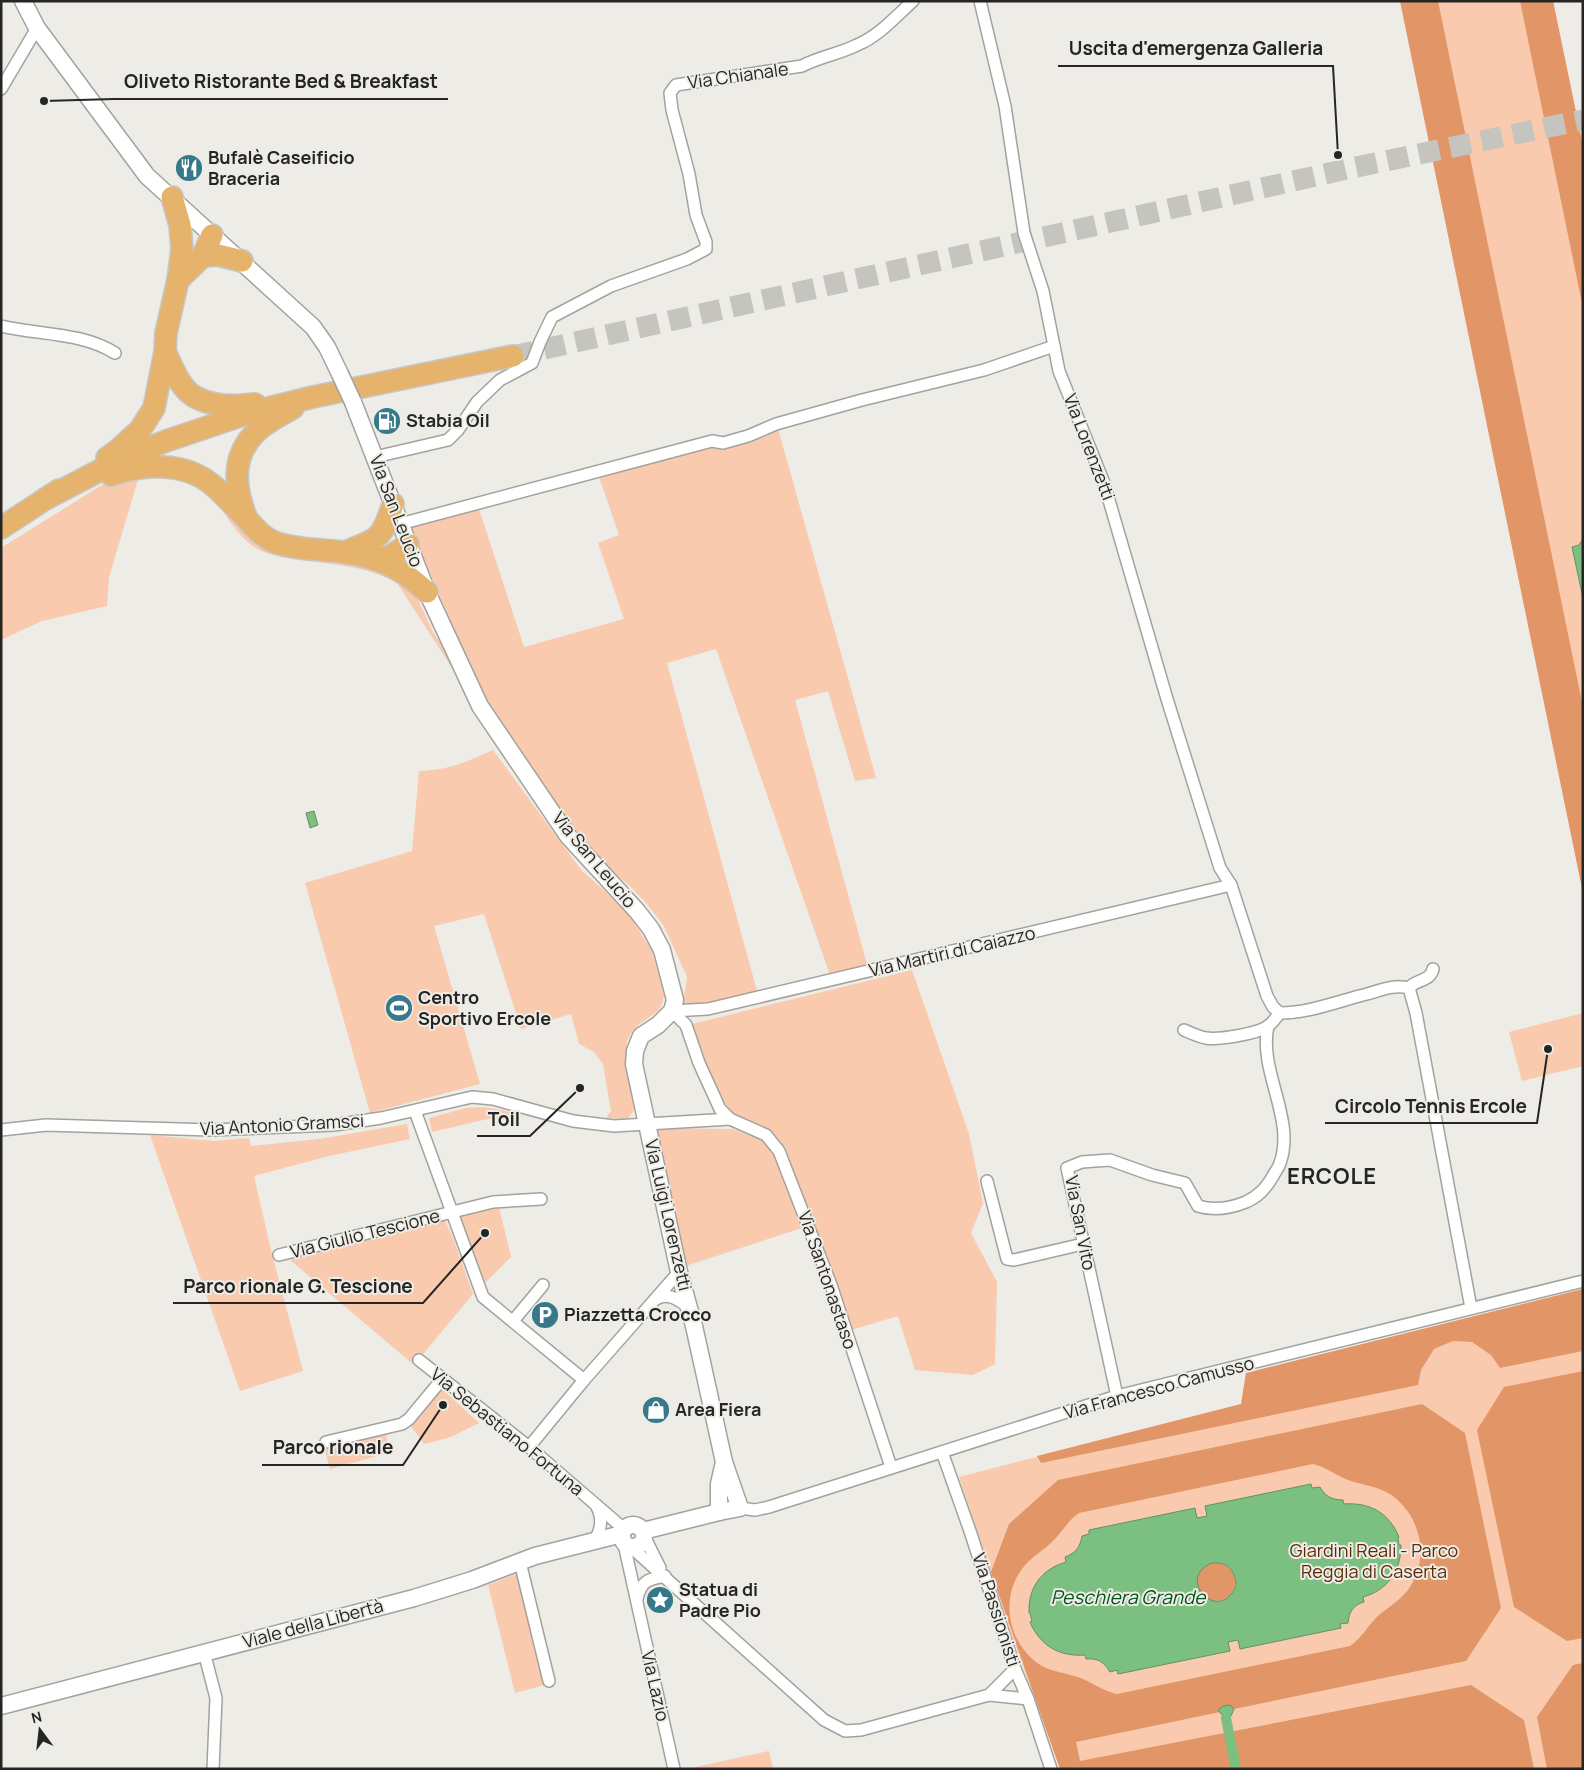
<svg xmlns="http://www.w3.org/2000/svg" width="1584" height="1770" font-family="Manrope,sans-serif">
  <rect width="100%" height="100%" fill="#edece6"/>
  <g fill="#f9caae">
    <polygon points="1400,1 1553,1 1583,146 1583,893"/>
    <polygon points="777,425 876,778 855,781 828,691 795,700 868,968 831,978 716,649 667,663 757,991 700,1005 683,1004 687,977 664,926 647,904 630,886 607,868 582,838 556,805 483,695 468,667 449,617 409,525 478,506 524,647 624,619 598,543 619,535 598,474"/>
    <path d="M140,473h40l15,8 18,12 27,35 9,9 13,9 22,7 96,13 18,11 9,7 10,14 17,36 8,11 7,13 3,10 -55,-85c-33,-19 -70,-18 -106,-25 -10,-2 -21,-3 -30,-7 -20,-10 -29,-27 -41,-44 -10,-14 -26,-26 -42,-31 -11,-4 -27,-2 -38,-3l-31,104 -2,29 -65,15 -41,19v-92l104,-65 24,-8z"/>
    <path d="M493,750l89,121 22,19 26,26 22,35 12,45 -2,8 -4,7 -20,14 -7,8 -4,8 -1,12 9,44 1,11 -9,11 -21,-1 5,-7 -8,-47 -9,-12 -15,-8 -8,-30 -50,15 -37,-115 -50,12 46,158 -110,29 -65,-230 107,-32 7,-80c30,-1 48,-9 74,-21z"/>
    <polygon points="912,970 969,1134 983,1203 971,1233 997,1282 995,1364 973,1375 915,1370 898,1316 851,1330 812,1225 785,1147 772,1132 730,1111 712,1079 692,1024"/>
    <polygon points="1583,1013 1583,1066 1522,1081 1509,1032"/>
    <polygon points="484,1107 503,1110 516,1114 483,1120 432,1132 429,1118 466,1108"/>
    <polygon points="407,1124 410,1139 329,1156 254,1176 271,1250 303,1371 240,1391 150,1135 214,1141 249,1138 251,1146 319,1139"/>
    <polygon points="653,1128 733,1129 766,1142 774,1152 802,1228 683,1267"/>
    <polygon points="499,1207 511,1257 485,1283 460,1217"/>
    <polygon points="444,1219 452,1235 473,1294 414,1365 290,1260"/>
    <polygon points="1583,1289 1583,1769 1060,1769 1008,1625 959,1477 1241,1404 1246,1373"/>
    <polygon points="441,1388 479,1423 451,1437 424,1444 410,1425"/>
    <polygon points="386,1431 388,1453 330,1469 324,1447"/>
    <polygon points="519,1573 545,1685 515,1693 488,1585"/>
    <polygon points="769,1751 773,1769 687,1769"/>
  </g>
  <g fill="#e29567" fill-rule="evenodd">
    <polygon points="1400,1 1438,1 1583,707 1583,893"/>
    <polygon points="1520,1 1553,1 1583,146 1583,308"/>
    <polygon points="1583,1289 1583,1351 1500,1368 1491,1355 1472,1342 1453,1341 1434,1349 1421,1370 1418,1385 1041,1463 1037,1456 1241,1404 1246,1373"/>
    <polygon points="1583,1371 1583,1638 1567,1641 1514,1607 1477,1430 1504,1387"/>
    <path d="M1422,1404l43,29 36,175 -35,53 -232,48 -4,-4 -12,5 2,2 -144,30 4,19 391,-76 53,35 10,49h-474l-69,-197 18,-48 49,-44zM1313,1464c14,3 25,13 38,17 12,4 25,5 37,12 33,20 43,66 20,97 -8,10 -19,17 -29,25 -11,10 -16,22 -29,31l-233,48c-15,-3 -25,-12 -39,-17 -12,-4 -25,-5 -36,-11 -33,-20 -43,-66 -20,-97 8,-11 19,-17 29,-26 11,-10 16,-22 28,-30z"/>
    <circle cx="1216" cy="1582" r="19"/>
    <polygon points="1583,1663 1583,1769 1547,1769 1537,1717 1573,1665"/>
  </g>
  <g fill="#7bbf81" stroke="#629165" fill-rule="evenodd">
    <polygon points="1583,539 1583,598 1572,547 1579,545"/>
    <polygon points="314,811 318,825 310,828 306,813"/>
    <path d="M1311,1484l1,4 8,-1c5,9 12,13 23,13l1,4c26,-2 45,9 55,33h-1l1,8h2c0,26 -13,45 -38,52l1,5c-11,3 -15,10 -16,21l-8,1 1,4 -101,21 -2,-9 -10,2 2,9 -112,23 -1,-4 -7,2c-6,-10 -12,-14 -24,-13l-1,-4c-25,2 -45,-9 -55,-33l2,-1 -2,-8h-1c-1,-26 13,-44 37,-51l-1,-5c11,-4 15,-10 17,-21l7,-2v-4l106,-22 2,10 10,-2 -2,-10zM1212,1563c10,-1 18,2 22,12 3,6 2,13 -2,18 -19,26 -55,-16 -20,-30z"/>
    <polygon points="1230,1705 1234,1709 1231,1716 1226,1718 1222,1715 1218,1710 1223,1706"/>
  </g>
  <g fill="none" stroke-linecap="round" stroke-linejoin="round">
    <polyline stroke="#7bbf81" stroke-width="10" points="1226,1718 1236,1769"/>
    <polyline stroke="#c5c4bf" stroke-width="21" stroke-dasharray="21 11" stroke-linecap="butt" points="513,356 1347,169 1583,120"/>
    <defs>
      <g id="street">
        <polyline points="980,1 1005,106 1024,233 1043,291 1059,371 1104,483 1167,699 1220,868 1231,885 1267,996 1273,1007 1280,1013"/>
        <polyline points="1,89 37,28"/>
        <path d="M1,326c38,9 80,6 114,27"/>
        <path d="M375,457l73,-17 10,-10 19,-28 23,-22 32,-17 8,-21 12,-25 59,-31 76,-27 19,-10v-7l-10,-27 -7,-41 -17,-64 -2,-17 6,-8 126,-19c17,-9 37,-12 55,-21 22,-9 38,-28 56,-44"/>
        <polyline points="400,524 712,441 723,443 748,436 776,424 862,400 984,370 1054,346"/>
        <polyline points="1409,988 1416,1013 1471,1308"/>
        <path d="M1409,988c7,-9 21,-6 24,-19"/>
        <polyline points="672,1011 708,1009 1231,885"/>
        <polyline points="672,1011 686,1025 699,1063 720,1109 730,1119 766,1135 779,1151 831,1285 891,1467"/>
        <path d="M1184,1030c7,3 15,7 22,8 13,2 49,-4 61,-11 5,-3 9,-10 13,-14 29,0 59,-12 87,-19 14,-4 28,-10 42,-6"/>
        <polyline points="415,1111 483,1297 584,1380"/>
        <polyline points="1,1130 46,1125 211,1130 334,1125 381,1118 472,1097 493,1099 573,1121 614,1126 730,1119"/>
        <polyline points="987,1181 1007,1259 1014,1260 1083,1244"/>
        <polyline points="279,1255 493,1202 541,1199"/>
        <path d="M656,1299c13,-7 22,1 33,8"/>
        <polyline points="513,1321 543,1285"/>
        <polyline points="419,1360 529,1447 624,1529"/>
        <path d="M1117,1396l-50,-228 15,-6 28,-2 42,15 33,8 13,23c16,5 33,2 48,-4 13,-6 20,-14 27,-26 2,-4 6,-9 7,-13 16,-44 -22,-92 -12,-137"/>
        <polyline points="326,1442 402,1424 409,1419 443,1378"/>
        <polyline points="529,1447 584,1380 679,1272"/>
        <polyline points="942,1452 970,1531 1015,1669 1028,1699 1051,1769"/>
        <polyline points="740,1508 755,1510 769,1507 1117,1396 1583,1281"/>
        <polyline points="644,1536 660,1568"/>
        <path d="M594,1541c8,-12 9,-23 2,-36"/>
        <polyline points="624,1544 674,1769"/>
        <polyline points="632,1548 824,1720 845,1731 861,1730 989,1695 1015,1669"/>
        <polyline points="520,1562 549,1681"/>
        <path d="M637,1599c4,-18 11,-20 28,-23"/>
        <polyline points="204,1652 216,1698 213,1769"/>
        <polyline points="989,1695 1028,1699"/>
      </g>
      <g id="secondary">
        <polyline points="23,1 37,28 147,176 313,327 327,347 340,374"/>
        <polyline points="353,402 427,592 480,706 568,836 637,911 651,929 662,950 675,1000 672,1011 658,1025 641,1036 635,1051 634,1064 679,1272 694,1326 724,1462 740,1508 719,1512 643,1531"/>
        <polyline points="719,1512 719,1484 724,1462"/>
        <circle cx="633" cy="1536" r="11"/>
        <polyline points="1,1706 414,1598 472,1580 535,1556 622,1534"/>
      </g>
      <g id="highway">
        <polyline points="203,256 218,255 242,261"/>
        <polyline points="178,280 203,256 212,235"/>
        <path d="M165,352c6,11 10,24 18,34 15,21 49,21 72,18"/>
        <polyline points="107,458 118,450 140,430 154,408 165,352 166,333 178,280 182,249 180,225 172,197"/>
        <path d="M111,475c26,-9 60,-13 86,0 17,8 30,24 43,37 11,11 19,23 34,30 21,8 46,7 68,10 19,2 42,9 58,19 10,6 19,14 27,21"/>
        <polyline points="47,498 120,460 166,441 252,412 313,397 513,356"/>
        <path d="M245,514c-11,-30 -13,-59 12,-83 10,-9 24,-16 36,-23"/>
        <polyline points="1,528 59,490"/>
        <path d="M345,552c34,-14 36,-11 48,-48"/>
        <polyline points="376,560 391,556 408,544"/>
      </g>
    </defs>
    <use href="#street" stroke="#a3a29d" stroke-width="14"/>
    <use href="#secondary" stroke="#a3a29d" stroke-width="19"/>
    <use href="#highway" stroke="#c7c6c6" stroke-width="24"/>
    <use href="#street" stroke="#fff" stroke-width="11"/>
    <use href="#secondary" stroke="#fff" stroke-width="16"/>
    <use href="#highway" stroke="#e5b36c" stroke-width="21"/>
    <defs>
      <polyline id="secondary-bridge" points="340,374 353,402"/>
    </defs>
    <use href="#secondary-bridge" stroke="#a3a29d" stroke-width="19" stroke-linecap="butt"/>
    <use href="#secondary-bridge" stroke="#fff" stroke-width="16"/>
  </g>
  <defs>
    <symbol id="restaurant-disc" viewBox="-11 -11 22 22"><circle r="9.5" fill="#37798a" stroke="#edece6"/><path d="M-5-6h1v4h1v-4h1v4h1v-4h1v5L-1.5 .5V6h-2V.5L-5-1ZM5-6V6H3V1.5H1.5Q1.5-4 5-6Z" fill="#fff"/></symbol>
    <symbol id="fuel-disc" viewBox="-11 -11 22 22"><circle r="9.5" fill="#37798a" stroke="#edece6"/><path d="M-5.5-6h7V0h2V4h1.3V-2.5L3-4.5l.8-.8L6-3V5H2.5V1h-1V6h-7ZM-4.2-4.7v3.2H.2V-4.7Z" fill="#fff"/></symbol>
    <symbol id="stadium-disc" viewBox="-11 -11 22 22"><circle r="9.5" fill="#37798a" stroke="#edece6"/><path d="M0-5a6.5 5 0 1 0 0 10a6.5 5 0 1 0 0-10ZM-3.5-1.8h7v3.6h-7Z" fill="#fff"/></symbol>
    <symbol id="parking-disc" viewBox="-11 -11 22 22"><circle r="9.5" fill="#37798a" stroke="#edece6"/><path d="M-3.5-5.5H1a3.5 3.5 0 0 1 0 7H-1V5.5H-3.5ZM-1-3.4V-.6H.8a1.4 1.4 0 0 0 0-2.8Z" fill="#fff"/></symbol>
    <symbol id="shop-disc" viewBox="-11 -11 22 22"><circle r="9.5" fill="#37798a" stroke="#edece6"/><path d="M-5-2.5h2.3a2.7 3.5 0 0 1 5.4 0H5L5.5 6h-11ZM-1.5-2.5h3a1.5 2.3 0 0 0-3 0Z" fill="#fff"/></symbol>
    <symbol id="sight-disc" viewBox="-11 -11 22 22"><circle r="9.5" fill="#37798a" stroke="#edece6"/><path d="M0-6L1.8-2.2L6-1.7L2.9 1.2L3.7 5.4L0 3.3L-3.7 5.4L-2.9 1.2L-6-1.7L-1.8-2.2Z" fill="#fff"/></symbol>
  </defs>
  <g fill-rule="evenodd">
    <use href="#restaurant-disc" x="173" y="152" width="32" height="32"/>
    <use href="#fuel-disc" x="371" y="405" width="32" height="32"/>
    <use href="#stadium-disc" x="383" y="992" width="32" height="32"/>
    <use href="#parking-disc" x="529" y="1299" width="32" height="32"/>
    <use href="#shop-disc" x="640" y="1394" width="32" height="32"/>
    <use href="#sight-disc" x="644" y="1584" width="32" height="32"/>
  </g>
  <g text-anchor="middle" stroke-width="4" stroke-linejoin="round" paint-order="stroke">
    <g font-size="18" fill="#262523" stroke="#edece6">
      <text transform="translate(738 76) rotate(-8)" y="6">Via Chianale</text>
      <text transform="translate(1089 447) rotate(69)" y="6">Via Lorenzetti</text>
      <text transform="translate(396 511) rotate(69)" y="6">Via San Leucio</text>
      <text transform="translate(594 860) rotate(50)" y="6">Via San Leucio</text>
      <text transform="translate(952 952) rotate(-13)" y="6">Via Martiri di Caiazzo</text>
      <text transform="translate(282 1125) rotate(-3)" y="6">Via Antonio Gramsci</text>
      <text transform="translate(668 1215) rotate(77)" y="6">Via Luigi Lorenzetti</text>
      <text transform="translate(1080 1223) rotate(79)" y="6">Via San Vito</text>
      <text transform="translate(365 1234) rotate(-14)" y="6">Via Giulio Tescione</text>
      <text transform="translate(827 1280) rotate(71)" y="6">Via Santonastaso</text>
      <text transform="translate(1159 1388) rotate(-15)" y="6">Via Francesco Camusso</text>
      <text transform="translate(507 1432) rotate(39)" y="6">Via Sebastiano Fortuna</text>
      <text transform="translate(996 1610) rotate(72)" y="6">Via Passionisti</text>
      <text transform="translate(313 1624) rotate(-15)" y="6">Viale della Libertà</text>
      <text transform="translate(655 1686) rotate(77)" y="6">Via Lazio</text>
    </g>
    <g font-size="18" font-weight="bold" fill="#262523" stroke="#edece6" text-anchor="start">
      <text x="208" y="164">Bufalè Caseificio<tspan x="208" dy="21">Braceria</tspan></text>
      <text x="406" y="427">Stabia Oil</text>
      <text x="418" y="1004">Centro<tspan x="418" dy="21">Sportivo Ercole</tspan></text>
      <text x="564" y="1321">Piazzetta Crocco</text>
      <text x="675" y="1416">Area Fiera</text>
      <text x="679" y="1596">Statua di<tspan x="679" dy="21">Padre Pio</tspan></text>
    </g>
    <g font-size="18" fill="#5c2b06" stroke="#edece6">
      <text x="1374" y="1557">Giardini Reali - Parco<tspan x="1374" dy="21">Reggia di Caserta</tspan></text>
    </g>
    <g font-size="19" font-style="italic" fill="#05531a" stroke="#edece6">
      <text x="1128" y="1604">Peschiera Grande</text>
    </g>
    <g font-size="22" font-weight="bold" letter-spacing="1" fill="#262523" stroke="#edece6">
      <text x="1332" y="1184">ERCOLE</text>
    </g>
  </g>
  <path fill="none" stroke="#262523" stroke-width="2" d="M1338 155L1333 66H1058M44 101L114 99H448M1548 1049L1537 1123H1325M580 1088L530 1136H477M485 1233L423 1303H173M443 1405L403 1465H262"/>
  <g fill="#262523" stroke="#edece6" stroke-width="2">
    <circle cx="1338" cy="155" r="5"/>
    <circle cx="44" cy="101" r="5"/>
    <circle cx="1548" cy="1049" r="5"/>
    <circle cx="580" cy="1088" r="5"/>
    <circle cx="485" cy="1233" r="5"/>
    <circle cx="443" cy="1405" r="5"/>
  </g>
  <g font-size="19" text-anchor="middle" font-weight="bold" fill="#262523" stroke="#edece6" stroke-width="4" stroke-linejoin="round" paint-order="stroke">
    <text x="1196" y="55">Uscita d'emergenza Galleria</text>
    <text x="281" y="88">Oliveto Ristorante Bed &amp; Breakfast</text>
    <text x="1431" y="1113">Circolo Tennis Ercole</text>
    <text x="504" y="1126">Toil</text>
    <text x="298" y="1293">Parco rionale G. Tescione</text>
    <text x="333" y="1454">Parco rionale</text>
  </g>
  <rect width="1584" height="1770" fill="none" stroke="#262523" stroke-width="5"/>
  <g transform="translate(40 1730) rotate(345)" stroke="#edece6" stroke-width="4" paint-order="stroke">
  <path d="M0-4L9 19L0 12L-9 19Z" fill="#262523"/>
  <text y="-8" font-size="14" font-weight="bold" text-anchor="middle" fill="#262523">N</text>
  </g>
</svg>
